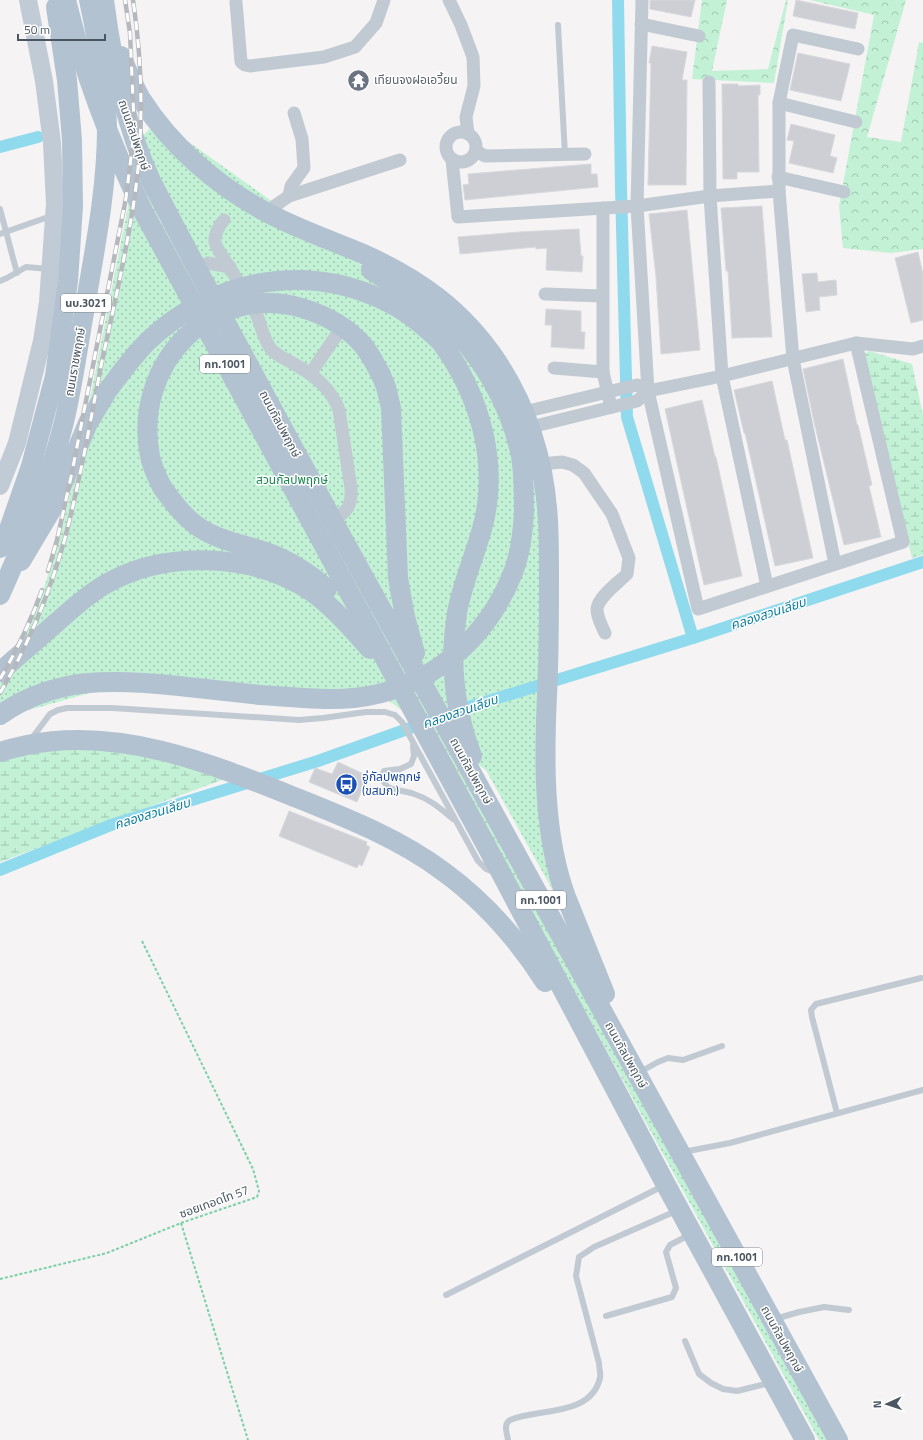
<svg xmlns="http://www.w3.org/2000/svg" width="923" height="1440" font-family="'Titillium Web','Noto Sans Thai',sans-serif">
  <defs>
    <pattern id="grass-dots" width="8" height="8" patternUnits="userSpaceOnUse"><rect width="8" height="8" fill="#c3f1d5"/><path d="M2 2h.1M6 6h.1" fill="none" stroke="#a0c6b0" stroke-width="1.8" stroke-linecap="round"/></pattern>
    <pattern id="forest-crowns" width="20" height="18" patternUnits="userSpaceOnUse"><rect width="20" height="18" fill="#c3f1d5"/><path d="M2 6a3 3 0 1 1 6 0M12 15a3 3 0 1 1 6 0" fill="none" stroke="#a0c6b0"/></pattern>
    <pattern id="wetland-marsh" width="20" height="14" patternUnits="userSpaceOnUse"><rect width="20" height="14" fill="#c3f1d5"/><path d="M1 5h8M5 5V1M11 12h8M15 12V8" fill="none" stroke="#a0c6b0"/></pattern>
  </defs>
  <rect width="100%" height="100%" fill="#f5f3f3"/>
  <polygon fill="url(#grass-dots)" points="158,120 458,334 513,441 524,490 544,482 548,731 562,907 486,770 450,744 827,1440 819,1440 433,732 379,694 122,684 0,718 0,684 39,604 60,536 75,474 128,207 135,144"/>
  <g fill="url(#forest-crowns)">
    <polygon points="702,0 727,0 712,71 768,69 786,0 788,0 774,83 692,79"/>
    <polygon points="810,0 906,0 867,137 901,142 919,42 923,43 923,249 891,253 843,248 839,206 874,15"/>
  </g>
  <g fill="url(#wetland-marsh)">
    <polygon points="869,351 912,364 923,415 923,555 912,558 863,355"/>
    <polygon points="67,745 153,757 227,778 0,862 0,759"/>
  </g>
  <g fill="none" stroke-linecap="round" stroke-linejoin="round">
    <g stroke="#90daee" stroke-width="12">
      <polyline points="618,0 621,188 627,417 693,638"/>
      <polyline points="0,147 38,137"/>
      <polyline points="0,870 111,825 318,761 472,706 693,638 923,562"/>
    </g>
  </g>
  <g fill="#cdcfd5" stroke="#d7d9de">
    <polygon points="650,0 695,0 691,17 650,9"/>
    <polygon points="796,0 858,13 855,29 793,16"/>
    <polygon points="652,46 687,52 682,80 687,80 686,185 648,185 651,63 649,63"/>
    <polygon points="798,53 850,64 841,101 790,90"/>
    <polygon points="722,84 738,84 738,86 760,85 760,95 758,95 759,172 737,172 737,179 723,179"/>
    <polygon points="791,124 835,135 830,156 837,158 833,173 789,163 794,141 787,140"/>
    <polygon points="591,164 591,174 597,174 598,187 465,200 463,185 469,184 468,174"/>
    <polygon points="762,206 772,337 732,338 728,271 726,271 721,208"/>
    <polygon points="687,210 700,350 661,354 656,277 649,214"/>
    <polygon points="579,229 581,256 583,256 582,272 546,270 547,248 536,249 536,247 460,254 458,237 519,232"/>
    <polygon points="918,252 923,274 923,320 911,323 895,258"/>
    <polygon points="817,273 818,282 836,280 837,295 819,297 820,310 806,312 802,274"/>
    <polygon points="546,309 581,311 581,332 585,332 584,349 551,347 552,325 545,325"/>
    <polygon points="843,359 857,425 858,425 872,485 869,486 881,537 844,545 814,422 803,369"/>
    <polygon points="772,381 785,440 787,440 813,558 775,566 745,433 744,433 734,390"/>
    <polygon points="702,400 715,457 716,457 742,576 704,585 665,409"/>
    <polygon points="338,762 368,776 357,802 309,782 315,768 332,774"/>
    <polygon points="289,811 367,842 366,845 370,847 362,866 359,864 357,868 279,836"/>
  </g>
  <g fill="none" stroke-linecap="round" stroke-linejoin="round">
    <g stroke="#7ad0a6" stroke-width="2" stroke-dasharray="3 2" stroke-linecap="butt">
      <polyline points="181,1223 248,1440"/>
      <polyline points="0,1279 107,1253 181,1223 257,1197 259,1191 253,1169 142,941"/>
    </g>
    <g stroke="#c1cad2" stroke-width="6">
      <polyline points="558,25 565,155"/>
      <polyline points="0,209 17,273"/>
      <polyline points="0,234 51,216"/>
      <polyline points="0,281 7,278 26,267 49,269"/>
      <polyline points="32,738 50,714 58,710 67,708 112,708 299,720 323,718 366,712 385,712 395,715 402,722 478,861 486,869 494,872"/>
      <path d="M413,746l1,10 -3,8 -11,5 -16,2 -2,4c1,5 2,10 8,13 7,3 16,3 24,6 16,5 27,15 39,25"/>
      <polyline points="640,1072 658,1062 668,1058 683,1060 722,1046"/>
      <polyline points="837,1113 812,1017 811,1010 816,1004 921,978"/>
      <polyline points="683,1152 730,1143 923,1090"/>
      <polyline points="446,1295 663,1186"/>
      <polyline points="606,1316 672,1297 676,1288 666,1252 670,1245 689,1235"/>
      <polyline points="775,1319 799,1312 824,1307 849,1310"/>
      <polyline points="685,1341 699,1374 711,1383 723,1389 737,1391 770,1383"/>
      <path d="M508,1440c-1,-7 -5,-15 2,-20 28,-12 81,-3 90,-42 1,-4 -1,-10 -1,-15l-23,-87 3,-19 15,-10 82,-36"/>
    </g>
    <g stroke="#c1cad2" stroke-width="13">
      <polyline points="449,0 461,25 473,57 474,86 466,117 468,134"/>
      <polyline points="642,0 637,206 648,391 698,609 903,542 856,343"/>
      <polyline points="236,2 241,62 245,65 250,66 324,57 355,47 376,23 384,0"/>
      <polyline points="641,24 699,36"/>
      <polyline points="709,82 710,196 722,376 767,586"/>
      <polyline points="779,103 856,122"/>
      <circle cx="461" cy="147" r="15"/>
      <polyline points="476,151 485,156 585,154"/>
      <polyline points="452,160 458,217 637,206 710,196 779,191"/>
      <polyline points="778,177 844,192"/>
      <polyline points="289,196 400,160"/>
      <polyline points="603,208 603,372 611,407"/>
      <polyline points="266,212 289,196 291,186 304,168 302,139 294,113"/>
      <path d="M224,220c-4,4 -10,15 -9,22 1,6 14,24 18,31 9,14 18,30 25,45 4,11 6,22 13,31 6,7 15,10 23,15 20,11 37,24 45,46l12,78c1,19 -4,23 -18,33"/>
      <polyline points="208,263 230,267"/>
      <polyline points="545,294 602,296"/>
      <polyline points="554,368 603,372"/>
      <polyline points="310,374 338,333"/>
      <polyline points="524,412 637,385 648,391"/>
      <polyline points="531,427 637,401 648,391 722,376 856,343 913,349 923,346"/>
      <path d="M541,464l21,-2 11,3 11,8 28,41 17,44 -2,16c-9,9 -29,23 -30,35 0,9 5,17 8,24"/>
      <polyline points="835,564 793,359 779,191 779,103 793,35 858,49"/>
    </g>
    <polyline stroke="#c1cbd6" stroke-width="18" points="0,486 17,443 42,341 48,302 55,204 52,143 44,81 28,0"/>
    <g stroke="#b3c2d1" stroke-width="20">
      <path d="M66,0c18,74 45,145 78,213l357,660 165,312 139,255"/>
      <path d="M104,0c8,63 21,124 47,181 112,215 230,427 347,640 114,206 226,413 340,619"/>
      <path d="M121,56c6,14 12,29 20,43 30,47 75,86 123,112 31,17 64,28 97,42 57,25 102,57 137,110 31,48 47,101 50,158 1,19 1,39 1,58 0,38 0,77 -2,116 -3,66 -4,139 19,202l39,97"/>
      <path d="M371,270c23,15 47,29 68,46 41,35 71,87 82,140 3,18 3,36 3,55"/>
      <path d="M441,342c39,53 59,122 41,187 -8,29 -20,55 -25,84 -8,48 -2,98 15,143"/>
      <polyline points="381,375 386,387 391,408 398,578 405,617 415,653"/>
      <path d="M162,487c11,15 20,28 35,39 20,14 44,18 66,25 24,8 45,21 64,38"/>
      <polyline points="0,548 7,535 31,466 55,376 68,281 73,206 72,140 67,80 56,7"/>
      <polyline points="21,561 52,509 88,423 106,393"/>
      <path d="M0,672c19,-17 38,-33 57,-50 15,-13 30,-27 47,-37 61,-36 150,-32 208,7 22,16 40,37 58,57"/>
      <path d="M0,715c55,-39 115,-36 179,-29 27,3 54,6 81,9"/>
      <path d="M0,752c9,-3 18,-5 27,-7 93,-19 185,19 270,53 50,20 103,41 147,74 41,30 74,68 101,110"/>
    </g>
    <defs>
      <g id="rail">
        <polyline points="48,571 57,540 71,477 126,198 132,149 134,121 130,33 125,0"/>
        <path d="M0,679c17,-29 31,-58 42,-89"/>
        <path d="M0,693c29,-49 50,-101 65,-155 15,-57 25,-115 36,-172 10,-47 21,-94 29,-141 14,-74 14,-151 3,-225"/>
      </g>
    </defs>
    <use href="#rail" stroke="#b5b8bd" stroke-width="4.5"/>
    <use href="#rail" stroke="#fff" stroke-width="3" stroke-dasharray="9" stroke-linecap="butt"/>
    <g stroke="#b3c2d1" stroke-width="20">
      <path d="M106,393c13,-18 26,-36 42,-52 63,-59 151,-79 231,-43 24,10 43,26 62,44"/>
      <path d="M162,487c-5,-10 -10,-20 -12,-31 -18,-91 60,-174 152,-148 23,7 44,18 60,36 8,9 13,20 19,31"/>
      <path d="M0,595c25,-56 49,-113 64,-173 9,-38 14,-76 21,-115 10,-59 22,-119 22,-179 -1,-43 -9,-86 -18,-128"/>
      <path d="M260,695c32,2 63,6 94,3 75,-8 134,-59 160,-128 7,-19 9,-39 10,-59"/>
    </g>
  </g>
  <defs>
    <symbol id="temple-disc" viewBox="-11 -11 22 22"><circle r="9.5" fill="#6b7280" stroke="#fff"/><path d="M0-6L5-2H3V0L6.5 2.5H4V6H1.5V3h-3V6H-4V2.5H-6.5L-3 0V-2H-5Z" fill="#fff"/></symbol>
    <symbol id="bus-disc" viewBox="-11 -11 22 22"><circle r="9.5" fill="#1a4fb4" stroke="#fff"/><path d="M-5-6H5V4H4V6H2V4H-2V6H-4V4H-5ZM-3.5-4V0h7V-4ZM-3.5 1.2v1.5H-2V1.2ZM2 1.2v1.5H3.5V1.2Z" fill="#fff"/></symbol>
  </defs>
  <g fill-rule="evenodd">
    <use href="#temple-disc" x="346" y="68" width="25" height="25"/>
    <use href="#bus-disc" x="334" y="772" width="25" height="25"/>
  </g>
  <g text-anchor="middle" stroke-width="3" stroke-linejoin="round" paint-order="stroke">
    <g fill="#fff" stroke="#808990" stroke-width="1">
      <rect x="61" y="294" width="50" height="18" rx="3"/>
      <rect x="200" y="355" width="50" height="18" rx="3"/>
      <rect x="516" y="891" width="50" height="18" rx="3"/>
      <rect x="712" y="1248" width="50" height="18" rx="3"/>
    </g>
    <g font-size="11" font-weight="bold" fill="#4a5661">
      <text x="86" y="307">นบ.3021</text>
      <text x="225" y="368">กท.1001</text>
      <text x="541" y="904">กท.1001</text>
      <text x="737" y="1261">กท.1001</text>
    </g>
    <g font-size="12" fill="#5b616d" stroke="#fff" text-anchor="start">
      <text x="374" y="84">เทียนจงฝอเอวี้ยน</text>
    </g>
    <g font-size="12" fill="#4a5661" stroke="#fff">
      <text transform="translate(134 135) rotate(71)" y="4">ถนนกัลปพฤกษ์</text>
      <text transform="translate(75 362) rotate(-80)" y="4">ถนนราชพฤกษ์</text>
      <text transform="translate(280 424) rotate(62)" y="4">ถนนกัลปพฤกษ์</text>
      <text transform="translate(471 771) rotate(61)" y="4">ถนนกัลปพฤกษ์</text>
      <text transform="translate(626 1055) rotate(61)" y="4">ถนนกัลปพฤกษ์</text>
      <text transform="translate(214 1202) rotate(-20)" y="4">ซอยเทอดไท 57</text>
      <text transform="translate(782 1339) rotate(61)" y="4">ถนนกัลปพฤกษ์</text>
    </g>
    <g font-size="12" fill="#17864f" stroke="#fff">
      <text x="292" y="484">สวนกัลปพฤกษ์</text>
    </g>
    <g font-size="12" fill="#164399" stroke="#fff" text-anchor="start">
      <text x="362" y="781">อู่กัลปพฤกษ์<tspan x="362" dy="14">(ขสมก.)</tspan></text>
    </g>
    <g font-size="13" font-style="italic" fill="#0c7c9b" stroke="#fff">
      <text transform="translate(768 613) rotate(-18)" y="5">คลองสวนเลียบ</text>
      <text transform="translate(460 711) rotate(-19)" y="5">คลองสวนเลียบ</text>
      <text transform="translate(152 813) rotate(-17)" y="5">คลองสวนเลียบ</text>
    </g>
  </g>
  <g transform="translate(887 1404) rotate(267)" stroke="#ffffff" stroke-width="3" paint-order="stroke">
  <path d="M0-3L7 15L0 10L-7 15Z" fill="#4a5661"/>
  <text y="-6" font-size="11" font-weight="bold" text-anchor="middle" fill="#4a5661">N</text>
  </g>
  <path d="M18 34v6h87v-6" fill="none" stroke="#4a5661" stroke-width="2"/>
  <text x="24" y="34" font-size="12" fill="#4a5661" stroke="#ffffff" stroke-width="3" paint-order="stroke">50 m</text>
</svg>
